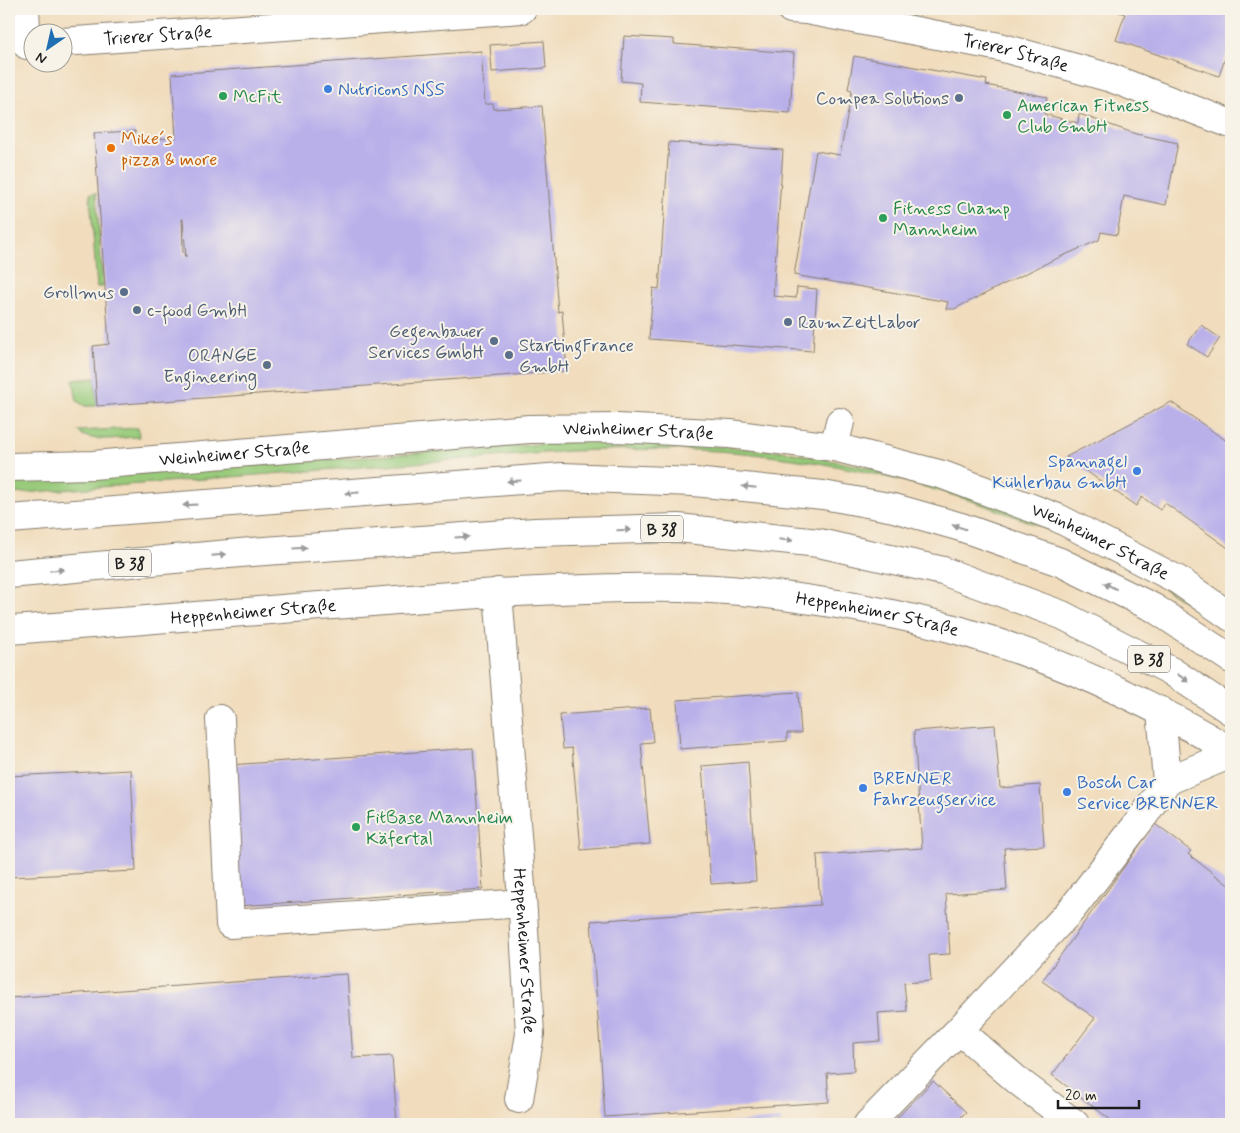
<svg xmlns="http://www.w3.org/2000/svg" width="1240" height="1133" font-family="Mynerve,sans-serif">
  <rect width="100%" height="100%" fill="#f7f3e8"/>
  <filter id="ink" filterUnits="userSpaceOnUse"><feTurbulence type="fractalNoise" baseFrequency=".02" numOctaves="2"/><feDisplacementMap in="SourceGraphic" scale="10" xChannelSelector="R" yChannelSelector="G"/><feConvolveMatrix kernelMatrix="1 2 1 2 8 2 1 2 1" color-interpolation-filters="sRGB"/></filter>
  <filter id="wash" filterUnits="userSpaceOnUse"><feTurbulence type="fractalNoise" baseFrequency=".0096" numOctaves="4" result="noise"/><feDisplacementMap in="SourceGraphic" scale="20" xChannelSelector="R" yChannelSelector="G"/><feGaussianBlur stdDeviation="1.12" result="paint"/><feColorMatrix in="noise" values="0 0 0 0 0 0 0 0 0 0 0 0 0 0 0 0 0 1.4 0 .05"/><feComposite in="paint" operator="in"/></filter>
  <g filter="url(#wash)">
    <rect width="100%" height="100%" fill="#f1ddbd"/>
    <g fill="#98ca7a" stroke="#5a734b">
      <polygon points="96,193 103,287 97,287 90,194"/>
      <polygon points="95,378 97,406 85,406 77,401 73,380"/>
      <path d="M138,428l1,9c-16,0 -51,7 -61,-6z"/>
      <path d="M609,439l173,12 119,23 120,40 94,43 116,71v4c-25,-16 -50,-34 -76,-49 -117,-68 -251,-111 -385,-127 -66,-9 -134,-7 -200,-5l-561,43v-11z"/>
    </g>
    <g id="blocks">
      <g fill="#b9b0ea" fill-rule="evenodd">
        <polygon points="1110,9 1231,9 1231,41 1219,76 1116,40 1125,14"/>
        <polygon points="624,36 674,39 674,44 794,53 790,113 640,102 641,83 621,81"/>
        <polygon points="544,41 546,68 492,72 490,45"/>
        <path d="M481,51l4,53h8l1,5 48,-3 16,206 4,-1 5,60 -470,35 -4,-60 16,-2 -15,-211 41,-2 1,9 40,-2 -4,-64zM182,219h1l3,39 -3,-6z"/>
        <polygon points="854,56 987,80 986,85 1047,97 1044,114 1078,123 1079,114 1136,134 1178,143 1166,205 1124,196 1117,235 1101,232 1099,240 1051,261 954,309 946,309 948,302 794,275 816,151 840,155 852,90 848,89"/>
        <polygon points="669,142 783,150 773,296 796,298 797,287 817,289 813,351 649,339 653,288 659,289"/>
        <polygon points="1201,325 1220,338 1207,357 1187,344"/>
        <polygon points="1171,402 1231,444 1231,550 1165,503 1160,510 1142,497 1136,506 1066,457"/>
        <polygon points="798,692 801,733 787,733 787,741 680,749 677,700"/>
        <polygon points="650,708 653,742 641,743 650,844 581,850 572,748 563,749 560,715"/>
        <polygon points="995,725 1000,788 1040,785 1044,846 1004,848 1007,890 946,894 950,954 929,955 931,981 904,983 907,1011 878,1013 880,1041 853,1043 854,1071 827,1073 829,1102 605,1117 591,921 820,905 817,855 922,848 914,731"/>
        <polygon points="473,748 483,889 239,906 229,765"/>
        <polygon points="748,762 756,881 711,884 702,766"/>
        <polygon points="131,770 136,871 9,877 9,776"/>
        <polygon points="1155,824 1191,851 1188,854 1231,887 1231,1124 1116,1124 1052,1075 1095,1018 1042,981"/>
        <polygon points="347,974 353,1058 392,1056 397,1124 9,1124 9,998"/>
        <polygon points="933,1081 966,1112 954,1124 891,1124"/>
        <polygon points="781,1119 781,1124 725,1124 725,1123"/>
      </g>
    </g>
  </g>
  <g filter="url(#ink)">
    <use href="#blocks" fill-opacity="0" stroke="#867c6c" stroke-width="1"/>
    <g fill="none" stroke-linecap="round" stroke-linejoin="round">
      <defs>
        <g id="minor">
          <polyline points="25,9 27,45"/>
          <path id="s1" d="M791,9l15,1 194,37 111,31 120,46"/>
          <path id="s2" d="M62,42l460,-33"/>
          <polyline points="834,447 840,422"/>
          <path id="s3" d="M9,467l84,-2 436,-36 88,-1 113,6 104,13 109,28 115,43 120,62 53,37"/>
          <path id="s4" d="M498,592l25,320 7,122 -11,65"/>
          <path id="s5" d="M9,630c134,-9 268,-21 402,-31 59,-5 117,-8 176,-10 54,-2 109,-3 164,3 70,8 141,19 210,39 94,28 186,69 270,120"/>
          <polyline points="1161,711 1167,781 1231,754"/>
          <polyline points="220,719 230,924 522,903"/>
          <polyline points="959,1030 1018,1081 1075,1124"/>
          <polyline points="868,1124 959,1030 1072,909 1145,814 1167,781"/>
        </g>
        <g id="highway">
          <polyline points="9,519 562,477 694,482 823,495 894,508 961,527 1060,562 1154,608 1231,659"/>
          <polyline points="9,574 251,552 535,532 678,528 819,543 943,571 1062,615 1171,671 1231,711"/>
        </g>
      </defs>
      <use href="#minor" stroke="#867c6c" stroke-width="30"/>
      <use href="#highway" stroke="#867c6c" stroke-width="30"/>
      <use href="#minor" stroke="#fff" stroke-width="28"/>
      <use href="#highway" stroke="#fff" stroke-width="28"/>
    </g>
    <defs><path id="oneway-solid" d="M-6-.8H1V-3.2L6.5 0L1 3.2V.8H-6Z" transform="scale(1.25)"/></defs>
    <g fill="#999">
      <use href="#oneway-solid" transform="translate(514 481) rotate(176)"/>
      <use href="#oneway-solid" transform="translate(749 487) rotate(-174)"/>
      <use href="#oneway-solid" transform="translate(352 493) rotate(176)"/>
      <use href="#oneway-solid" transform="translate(190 505) rotate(176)"/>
      <use href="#oneway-solid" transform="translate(959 527) rotate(-163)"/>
      <use href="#oneway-solid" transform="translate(624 530) rotate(-1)"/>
      <use href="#oneway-solid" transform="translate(462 537) rotate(-4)"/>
      <use href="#oneway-solid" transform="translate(786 540) rotate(6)"/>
      <use href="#oneway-solid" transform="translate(300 548) rotate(-4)"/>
      <use href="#oneway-solid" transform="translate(219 555) rotate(-5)"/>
      <use href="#oneway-solid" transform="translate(57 570) rotate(-5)"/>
      <use href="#oneway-solid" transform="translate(1110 586) rotate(-154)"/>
      <use href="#oneway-solid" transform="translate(1183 678) rotate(34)"/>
    </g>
  </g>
  <g fill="#3f7fe0" stroke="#f7f3e8" stroke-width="2">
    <circle cx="328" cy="89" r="5"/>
    <circle cx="1137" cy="471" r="5"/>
    <circle cx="863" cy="788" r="5"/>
    <circle cx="1067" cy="792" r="5"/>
  </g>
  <g fill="#2e9e5b" stroke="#f7f3e8" stroke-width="2">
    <circle cx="223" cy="96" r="5"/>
    <circle cx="1007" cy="115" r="5"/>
    <circle cx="883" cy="218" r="5"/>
    <circle cx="356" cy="827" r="5"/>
  </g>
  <g fill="#5c6f8a" stroke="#f7f3e8" stroke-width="2">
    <circle cx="959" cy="98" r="5"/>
    <circle cx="124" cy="292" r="5"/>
    <circle cx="137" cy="310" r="5"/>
    <circle cx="788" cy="322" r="5"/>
    <circle cx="494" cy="341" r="5"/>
    <circle cx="509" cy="355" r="5"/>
    <circle cx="267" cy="365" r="5"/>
  </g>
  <circle fill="#e8710a" stroke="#f7f3e8" stroke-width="2" cx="111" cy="148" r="5"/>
  <g text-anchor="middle" stroke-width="4" stroke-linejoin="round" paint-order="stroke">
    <g fill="#f7f3e8" stroke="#5e5c59" stroke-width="1">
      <rect x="641" y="515.5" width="42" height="27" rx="4"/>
      <rect x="109" y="549.5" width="42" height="27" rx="4"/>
      <rect x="1128" y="645.5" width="42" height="27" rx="4"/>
    </g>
    <g font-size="16" font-weight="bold" fill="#1c1c1c">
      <text x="662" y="535">B 38</text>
      <text x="130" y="569">B 38</text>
      <text x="1149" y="665">B 38</text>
    </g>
    <g font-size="18" fill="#1c1c1c" stroke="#f7f3e8">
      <text dy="6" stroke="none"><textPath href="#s2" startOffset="96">Trierer Straße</textPath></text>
      <text dy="6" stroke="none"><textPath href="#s1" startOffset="229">Trierer Straße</textPath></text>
      <text dy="6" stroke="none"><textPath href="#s3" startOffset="631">Weinheimer Straße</textPath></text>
      <text dy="6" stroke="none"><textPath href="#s3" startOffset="226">Weinheimer Straße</textPath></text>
      <text dy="6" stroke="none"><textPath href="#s3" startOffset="1111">Weinheimer Straße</textPath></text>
      <text dy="6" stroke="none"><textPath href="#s5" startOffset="245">Heppenheimer Straße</textPath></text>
      <text dy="6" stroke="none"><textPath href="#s5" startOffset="872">Heppenheimer Straße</textPath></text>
      <text dy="6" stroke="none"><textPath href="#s4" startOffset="360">Heppenheimer Straße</textPath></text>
    </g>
    <g font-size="18" fill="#366cbe" stroke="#f7f3e8" text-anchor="start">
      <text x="338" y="95">Nutricons NSS</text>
      <text x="1127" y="467" text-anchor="end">Spannagel<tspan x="1127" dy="21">Kühlerbau GmbH</tspan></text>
      <text x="873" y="784">BRENNER<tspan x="873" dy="21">Fahrzeugservice</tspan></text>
      <text x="1077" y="788">Bosch Car<tspan x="1077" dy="21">Service BRENNER</tspan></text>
    </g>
    <g font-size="18" fill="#27864d" stroke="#f7f3e8" text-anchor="start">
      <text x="233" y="102">McFit</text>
      <text x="1017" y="111">American Fitness<tspan x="1017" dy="21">Club GmbH</tspan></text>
      <text x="893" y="214">Fitness Champ<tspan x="893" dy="21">Mannheim</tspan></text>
      <text x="366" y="823">FitBase Mannheim<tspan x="366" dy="21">Käfertal</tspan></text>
    </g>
    <g font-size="18" fill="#4e5e75" stroke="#f7f3e8" text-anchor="end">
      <text x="949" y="104">Compea Solutions</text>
      <text x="114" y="298">Grollmus</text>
      <text x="147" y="316" text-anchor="start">c-food GmbH</text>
      <text x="798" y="328" text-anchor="start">RaumZeitLabor</text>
      <text x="484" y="337">Gegenbauer<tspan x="484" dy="21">Services GmbH</tspan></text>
      <text x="519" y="351" text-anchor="start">StartingFrance<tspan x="519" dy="21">GmbH</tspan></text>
      <text x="257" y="361">ORANGE<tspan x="257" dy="21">Engineering</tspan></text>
    </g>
    <g font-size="18" fill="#c56008" stroke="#f7f3e8" text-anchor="start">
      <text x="121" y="144">Mike´s<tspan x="121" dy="21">pizza &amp; more</tspan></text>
    </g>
  </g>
  <rect width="1240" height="1133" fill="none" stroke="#f7f3e8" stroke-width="30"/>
  <g transform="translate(48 48) rotate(214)"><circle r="24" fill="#f7f3e8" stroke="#9f9d96"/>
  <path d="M0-4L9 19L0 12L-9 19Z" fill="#1f6fb2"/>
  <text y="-8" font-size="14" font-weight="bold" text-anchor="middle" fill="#1c1c1c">N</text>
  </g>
  <path d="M1058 1100v8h81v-8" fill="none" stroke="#1c1c1c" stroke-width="2.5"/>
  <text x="1065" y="1100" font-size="15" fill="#1c1c1c" stroke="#f7f3e8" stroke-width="4" paint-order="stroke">20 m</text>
</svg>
